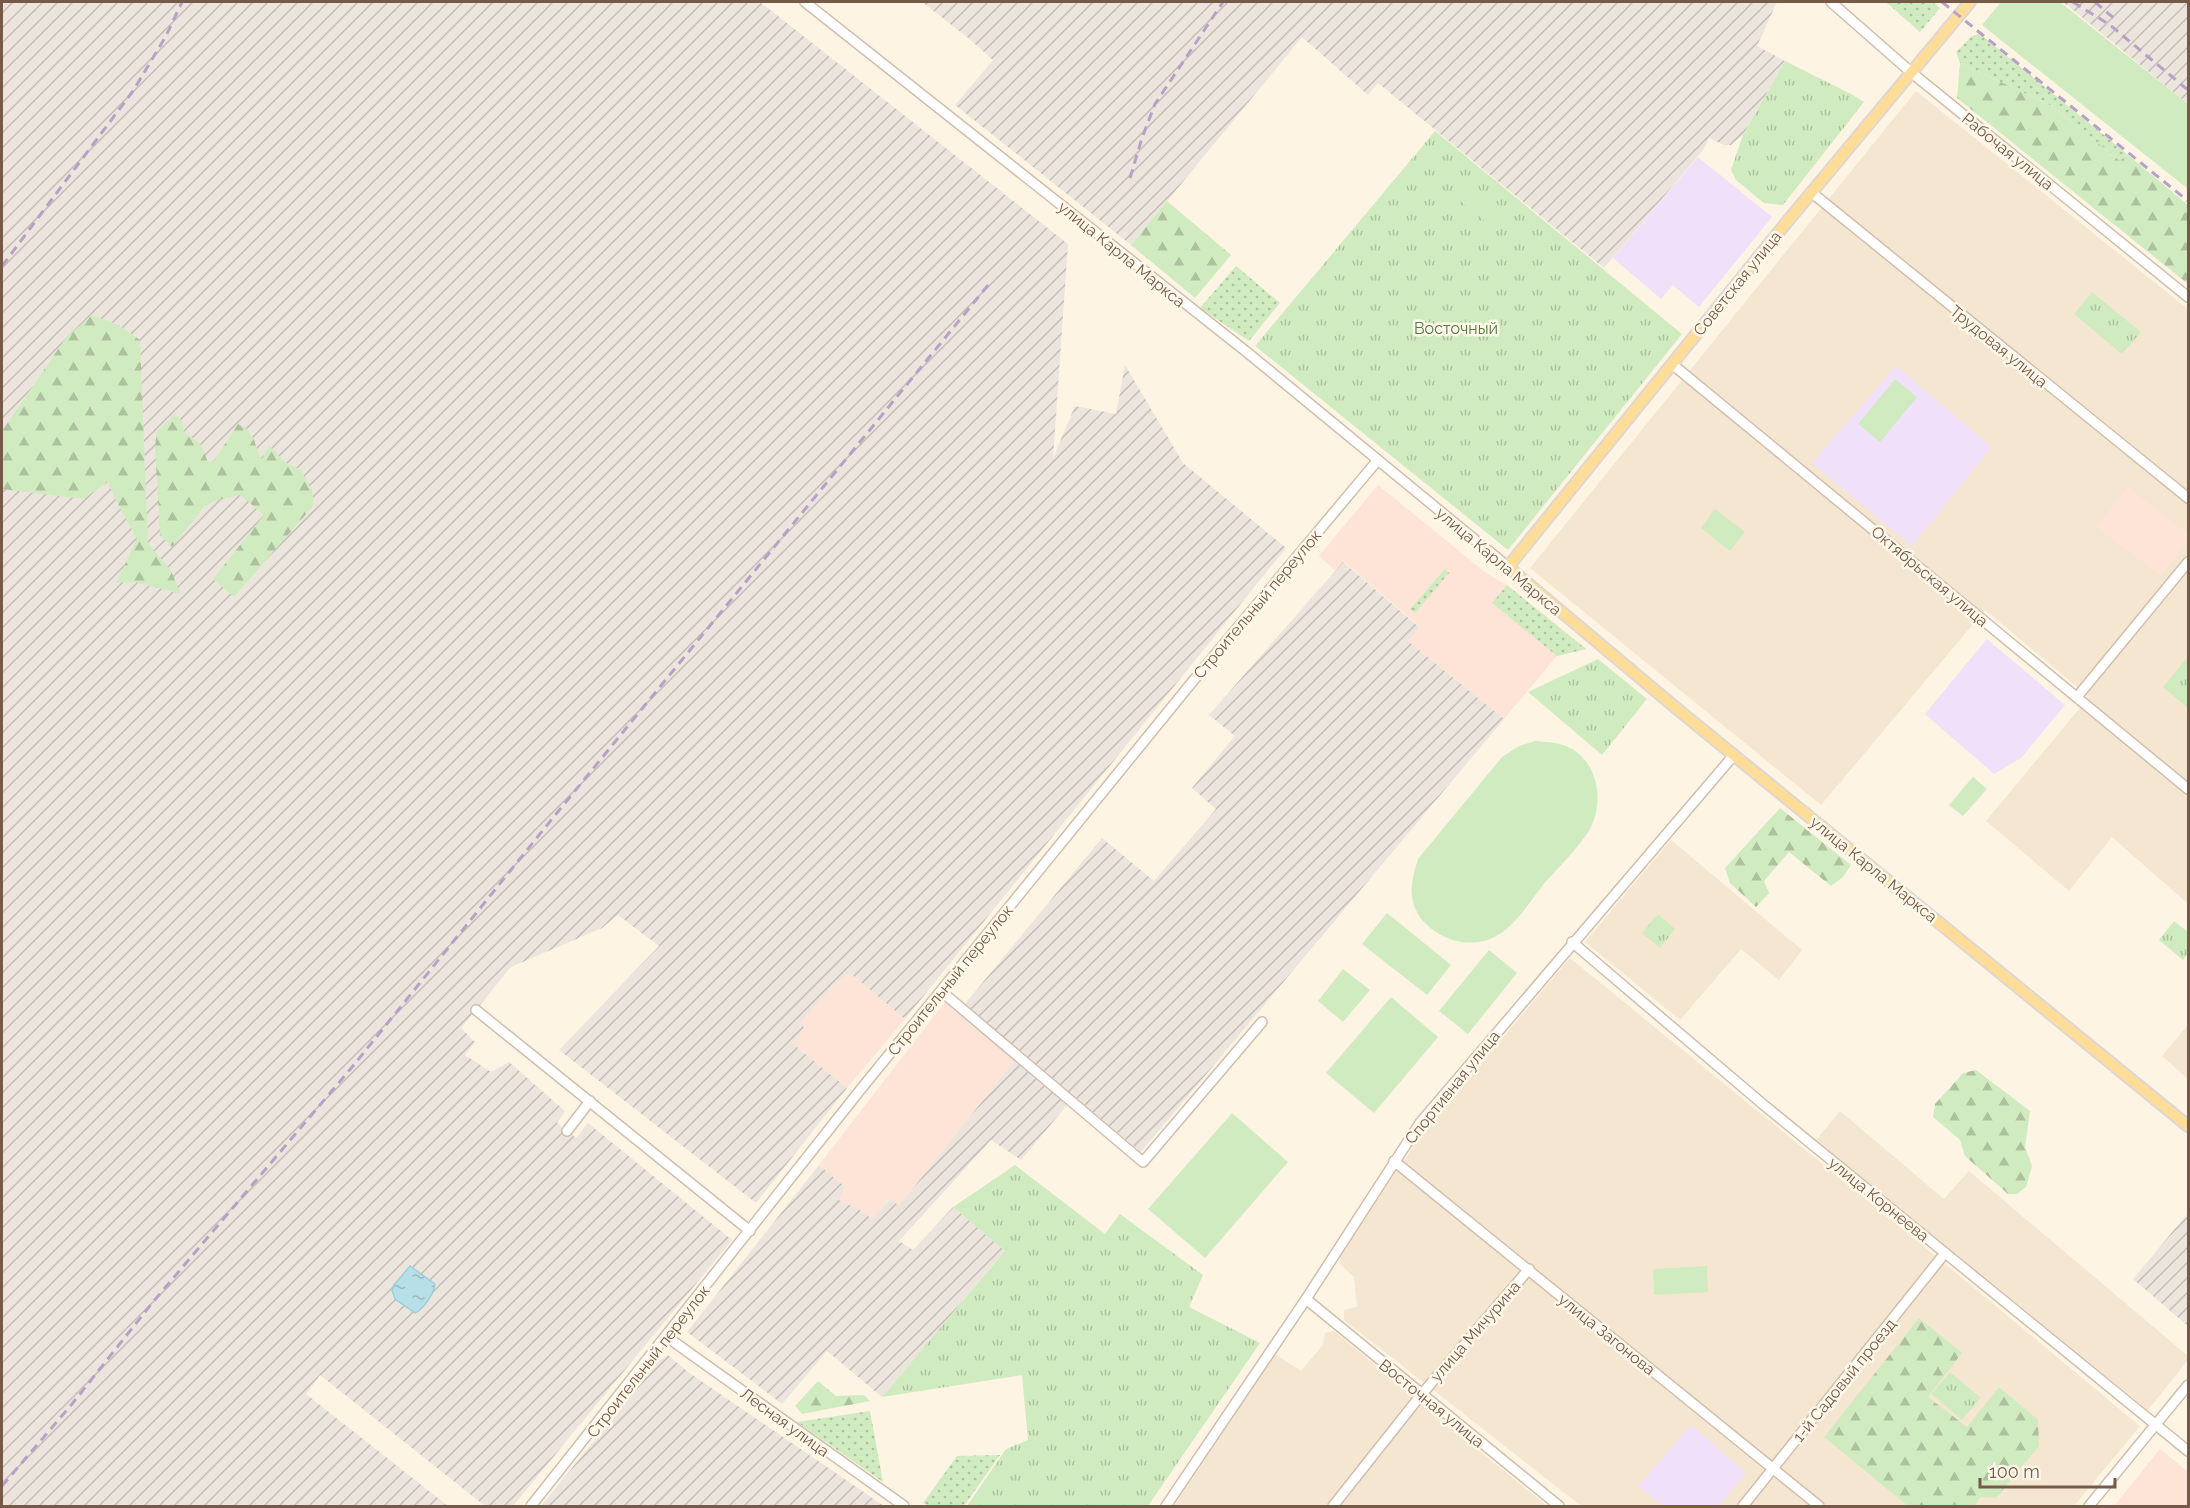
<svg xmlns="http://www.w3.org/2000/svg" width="2190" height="1508" font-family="Raleway,sans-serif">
  <defs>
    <pattern id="industrial-furrows" width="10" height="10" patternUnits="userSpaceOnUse" patternTransform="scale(1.5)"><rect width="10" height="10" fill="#ece5de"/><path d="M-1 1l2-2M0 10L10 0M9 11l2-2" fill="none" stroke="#c4bdb6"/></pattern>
    <pattern id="grass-dots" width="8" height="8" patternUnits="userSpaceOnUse" patternTransform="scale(1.5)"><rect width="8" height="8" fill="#d1ebc1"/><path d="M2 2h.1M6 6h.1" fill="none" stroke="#aec19f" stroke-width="1.8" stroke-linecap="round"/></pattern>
    <pattern id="forest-firs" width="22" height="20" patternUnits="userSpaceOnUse" patternTransform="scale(1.5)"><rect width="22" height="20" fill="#d1ebc1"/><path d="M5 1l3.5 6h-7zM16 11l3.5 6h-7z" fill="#aec19f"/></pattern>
    <pattern id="park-tufts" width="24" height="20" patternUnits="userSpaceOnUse" patternTransform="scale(1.5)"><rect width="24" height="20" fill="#d1ebc1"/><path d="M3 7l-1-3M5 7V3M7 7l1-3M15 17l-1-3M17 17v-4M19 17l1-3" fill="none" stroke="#aec19f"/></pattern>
    <pattern id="water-ripples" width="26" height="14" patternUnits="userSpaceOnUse" patternTransform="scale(1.5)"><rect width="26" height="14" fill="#b7dfe7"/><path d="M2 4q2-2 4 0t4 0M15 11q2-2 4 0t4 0" fill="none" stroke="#99b8bd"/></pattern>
  </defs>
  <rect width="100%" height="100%" fill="#fdf4e3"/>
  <g fill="#f5e6d1">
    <polygon points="1916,91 2188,309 2188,904 2112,837 2069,891 1986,821 2089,697 1985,610 1821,805 1530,568"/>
    <polygon points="1671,840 1802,950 1779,980 1741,949 1680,1020 1585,942"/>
    <polygon points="1570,958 1950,1268 2140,1426 2074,1506 1581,1506 1344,1320 1344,1310 1357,1307 1354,1277 1340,1264 1339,1257 1424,1131"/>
    <polygon points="2188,1025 2188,1079 2162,1056"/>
    <polygon points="1840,1111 1944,1199 1969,1171 2188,1356 2188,1360 2148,1410 1816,1140"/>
    <polygon points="1334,1331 1423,1405 1547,1506 1174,1506 1275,1354 1301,1371 1323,1345 1325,1333"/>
  </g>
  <g fill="#fee4d6">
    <polygon points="1378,485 1486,573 1507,585 1586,649 1557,656 1504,719 1408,641 1419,626 1344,562 1335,570 1319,556"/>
    <polygon points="2128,487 2188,534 2188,541 2161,576 2096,527"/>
    <polygon points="850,973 905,1019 847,1088 792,1043 805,1028 799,1023 832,986"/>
    <polygon points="945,1002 1015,1060 899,1207 889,1199 872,1220 857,1208 838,1200 845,1187 819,1165"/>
    <polygon points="2160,1449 2188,1472 2188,1506 2114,1506"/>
  </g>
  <g fill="url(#industrial-furrows)">
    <polygon points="2,2 760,2 1068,244 1053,458 1075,406 1116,414 1125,365 1183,463 1286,548 905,1019 850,973 832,986 800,1023 805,1028 792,1043 847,1088 756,1203 559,1050 659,946 618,915 602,928 511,967 461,1028 475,1042 465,1055 491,1072 509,1062 565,1111 557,1123 576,1138 588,1123 732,1240 513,1506 485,1506 320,1375 306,1394 448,1506 2,1506"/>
    <polygon points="922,2 1777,2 1757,46 1785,61 1743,135 1731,145 1724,145 1709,138 1703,150 1604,268 1378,83 1368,95 1302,37 1131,245 955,105 993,60 967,37"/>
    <polygon points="2060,2 2188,2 2188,104 2067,5"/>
    <polygon points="1343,562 1419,627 1408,641 1504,719 1141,1152 964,1005 1102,838 1154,881 1216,809 1192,788 1235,736 1209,715"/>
    <polygon points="1015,1060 1068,1104 1021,1160 991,1140 899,1241 913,1250 953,1207 1005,1251 882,1397 827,1351 782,1404 687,1332 819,1165 845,1187 839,1200 857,1208 872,1219 890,1199 899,1206"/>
    <polygon points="2188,1213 2188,1326 2133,1279"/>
    <polygon points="668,1355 688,1372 884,1506 541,1506 659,1361"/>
  </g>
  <g fill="#f1e0f9">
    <polygon points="1698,157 1772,217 1699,307 1673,285 1661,299 1613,258"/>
    <polygon points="1896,366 1992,447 1912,546 1812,463"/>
    <polygon points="1987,639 2065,705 2021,758 1994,774 1925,714"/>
    <polygon points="1691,1425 1746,1473 1719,1506 1663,1506 1638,1486"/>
  </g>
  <g fill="url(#grass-dots)">
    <polygon points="1886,2 1933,2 1940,8 1920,32"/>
    <polygon points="1980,34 2127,154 2120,161 2052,106 1960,63 1956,52 1972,36"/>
    <polygon points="1236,266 1280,303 1249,341 1200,308"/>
    <polygon points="1445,569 1449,573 1415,613 1410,609"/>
    <polygon points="1507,585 1586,649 1557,656 1492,603"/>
    <polygon points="870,1411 883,1482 797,1422"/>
    <polygon points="1000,1455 964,1506 929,1506 923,1503 957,1456"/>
  </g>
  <g fill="url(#forest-firs)">
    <polygon points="1960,63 2052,106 2120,161 2127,154 2188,205 2188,284 1957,98"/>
    <polygon points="1167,201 1231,255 1195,298 1131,245"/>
    <polygon points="91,315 117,324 140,340 148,543 171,571 181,594 135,582 116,583 137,539 116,501 108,482 83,499 2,489 2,431 65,339"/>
    <path d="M175,414l7,7 2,11 16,11 8,19 6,-1 24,-37c20,10 14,19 24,35l7,-14 17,18 15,7 11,20 2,15 -80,92 -21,-18 51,-64 -24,-20 -22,5 -13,6 -33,41 -12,-12 -5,-88 2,-16z"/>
    <polygon points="1780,808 1851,865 1843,877 1831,886 1789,852 1764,881 1769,893 1756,907 1730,883 1725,868"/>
    <polygon points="1976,1070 2030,1111 2025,1147 2032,1166 2026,1187 2017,1194 2008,1194 1965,1156 1960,1140 1933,1117 1935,1104 1963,1073"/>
    <polygon points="1919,1318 1962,1353 1928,1397 1967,1427 1999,1387 2038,1420 2039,1446 1996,1498 1981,1497 1974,1506 1908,1506 1824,1437"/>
    <polygon points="818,1381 836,1396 864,1395 870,1401 802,1414 795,1406"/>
  </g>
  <g fill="url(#park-tufts)">
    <polygon points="1785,61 1851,94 1864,102 1783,205 1764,203 1736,180 1731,170 1743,135"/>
    <polygon points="1435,131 1682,334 1508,550 1255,346"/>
    <polygon points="2092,292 2141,332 2122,354 2074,314"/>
    <polygon points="2188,657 2188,708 2163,687"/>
    <polygon points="1598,659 1647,699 1602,755 1528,692"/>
    <polygon points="1658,914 1675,929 1660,948 1642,933"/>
    <polygon points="2174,921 2188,932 2188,953 2183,960 2159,940"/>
    <polygon points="1015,1165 1105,1234 1120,1214 1203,1275 1189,1307 1260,1343 1148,1506 967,1506 1006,1449 1028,1440 1022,1375 882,1397 1005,1251 953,1207"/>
    <polygon points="1950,1372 1981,1398 1962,1420 1931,1394"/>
  </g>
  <g fill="#d1ebc1">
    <polygon points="2001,2 2060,2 2188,104 2188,189 1982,25"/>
    <polygon points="1473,185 1503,209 1490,225 1460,201"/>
    <polygon points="1895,379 1917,397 1880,442 1858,424"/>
    <polygon points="1715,509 1745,532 1730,551 1701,528"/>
    <path d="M1535,741c11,1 21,1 31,5 32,13 39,55 24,83 -9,16 -34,41 -47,56 -16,20 -32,49 -59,56 -22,5 -43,-2 -59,-18 -18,-19 -15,-41 -7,-64l84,-102 17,-11z"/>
    <polygon points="1973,777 1987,789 1963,816 1949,805"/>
    <polygon points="1387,913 1451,965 1427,995 1362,944"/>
    <polygon points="1489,950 1517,973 1468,1034 1439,1011"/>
    <polygon points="1343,969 1370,990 1343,1022 1318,1001"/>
    <polygon points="1391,997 1438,1037 1374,1113 1326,1073"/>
    <polygon points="1232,1113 1288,1162 1205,1258 1148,1209"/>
    <polygon points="1707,1266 1708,1292 1654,1295 1653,1269"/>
  </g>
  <path fill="url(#water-ripples)" stroke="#9dceda" stroke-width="1.5" d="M410,1266l25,18c-1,9 -11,25 -20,29l-20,-14 -3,-9 2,-5z"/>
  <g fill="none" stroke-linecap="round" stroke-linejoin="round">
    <defs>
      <g id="minor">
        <polyline points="805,2 1248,353 1508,567"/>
        <polyline points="1831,2 1912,73 2188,297"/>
        <polyline points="1811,192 2188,498"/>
        <polyline points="1672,364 2188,789"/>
        <polyline points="2077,697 2188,562"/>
        <polyline points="1572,942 1765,1106 2188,1451"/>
        <polyline points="941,991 1143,1162 1262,1022"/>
        <polyline points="476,1010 750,1231"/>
        <polyline points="567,1131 590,1101"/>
        <polyline points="1394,1161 1819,1506"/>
        <polyline points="1306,1299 1559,1506"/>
        <polyline points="667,1337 904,1506"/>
        <polyline points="531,1506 861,1089 1193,681 1377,461"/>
        <polyline points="1166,1506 1306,1299 1420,1123 1734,755"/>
        <polyline points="1333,1506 1421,1395 1529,1269"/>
        <polyline points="1743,1506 1945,1253"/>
        <polyline points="2089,1506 2188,1385"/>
      </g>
      <polyline id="major" points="1970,2 1786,223 1508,567 1676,708 2188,1126"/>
    </defs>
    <use href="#minor" stroke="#d1beac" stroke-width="12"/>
    <use href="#major" stroke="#ded7d3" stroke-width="14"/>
    <use href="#minor" stroke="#fff" stroke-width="9"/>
    <use href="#major" stroke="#fedd99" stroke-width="10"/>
    <g stroke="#b7a1c7" stroke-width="3" stroke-dasharray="9 6" stroke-linecap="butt">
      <polyline points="1942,2 2188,201"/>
      <polyline points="2073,2 2110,25 2188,90"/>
      <polyline points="2095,2 2117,21"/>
      <polyline points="1130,178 1142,138 1155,104 1223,2"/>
      <polyline points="2,266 133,91 166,36 182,2"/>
      <polyline points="2,1486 72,1404 153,1302 353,1066 552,819 989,284"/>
    </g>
  </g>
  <g text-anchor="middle" stroke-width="5" stroke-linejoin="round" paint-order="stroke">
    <g font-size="16" fill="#765a48" stroke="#fff8ea">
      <text transform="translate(2008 151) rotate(39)" y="6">Рабочая улица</text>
      <text transform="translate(1122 254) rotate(39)" y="6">улица Карла Маркса</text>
      <text transform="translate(1737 283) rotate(-51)" y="6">Советская улица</text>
      <text transform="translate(1999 346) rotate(39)" y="6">Трудовая улица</text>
      <text transform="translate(1499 561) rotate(40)" y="6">улица Карла Маркса</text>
      <text transform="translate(1930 576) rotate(40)" y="6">Октябрьская улица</text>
      <text transform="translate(1257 604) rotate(-50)" y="6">Строительный переулок</text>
      <text transform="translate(1874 869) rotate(39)" y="6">улица Карла Маркса</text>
      <text transform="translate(950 980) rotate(-51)" y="6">Строительный переулок</text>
      <text transform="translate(1452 1087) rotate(-51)" y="6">Спортивная улица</text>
      <text transform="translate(1879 1199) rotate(39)" y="6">улица Корнеева</text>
      <text transform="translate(1475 1331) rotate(-49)" y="6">улица Мичурина</text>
      <text transform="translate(1607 1334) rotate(39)" y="6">улица Загонова</text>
      <text transform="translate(648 1361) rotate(-52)" y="6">Строительный переулок</text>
      <text transform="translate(1844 1380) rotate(-51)" y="6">1-й Садовый проезд</text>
      <text transform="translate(1432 1403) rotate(39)" y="6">Восточная улица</text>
      <text transform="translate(785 1422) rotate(36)" y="6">Лесная улица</text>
    </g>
    <g font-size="16" fill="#4f7d40" stroke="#fff8ea">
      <text x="1456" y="334">Восточный</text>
    </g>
  </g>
  <rect width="2190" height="1508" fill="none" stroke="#765a48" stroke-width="6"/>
  <path d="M1980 1478v9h135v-9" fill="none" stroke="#765a48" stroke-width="3"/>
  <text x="1989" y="1478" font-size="18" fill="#765a48" stroke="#fff8ea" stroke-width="4.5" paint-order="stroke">100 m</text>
</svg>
